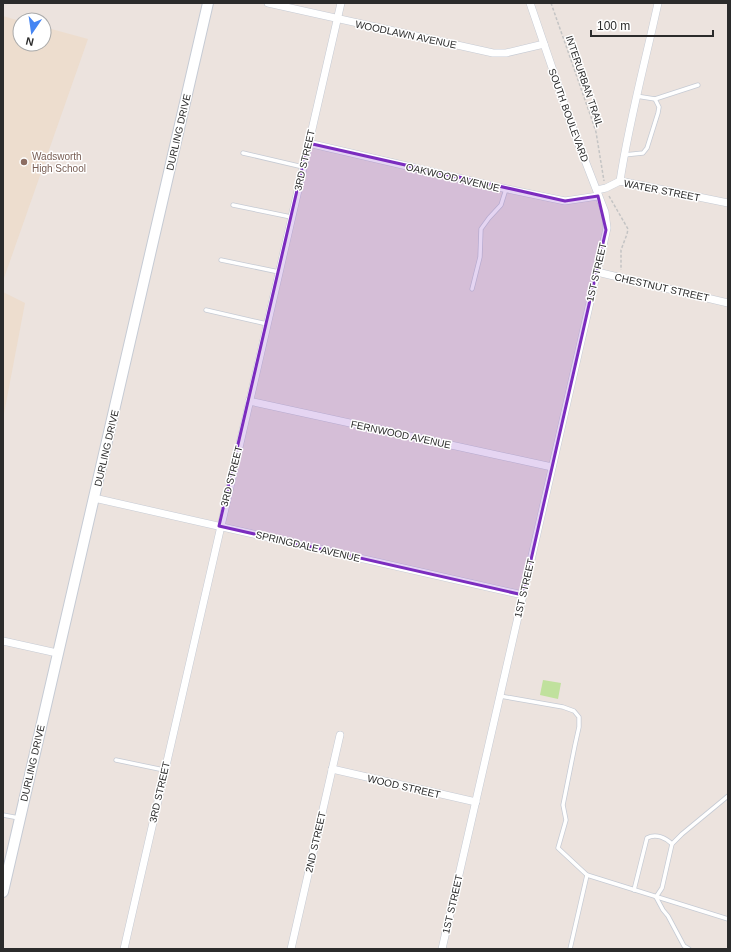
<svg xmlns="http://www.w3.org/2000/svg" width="731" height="952" font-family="Arial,sans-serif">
  <rect width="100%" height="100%" fill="#ece3de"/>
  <g fill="#edddce">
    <polygon points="3,16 20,21 20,44 44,44 44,27 88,39 3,281"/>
    <polygon points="3,292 25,303 3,419"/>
  </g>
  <polygon fill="#c0e19d" points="543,680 561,683 558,699 540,695"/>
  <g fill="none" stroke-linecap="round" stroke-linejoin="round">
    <defs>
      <g id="lane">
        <polyline points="636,96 655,99 698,85"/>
        <polyline points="243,153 303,167"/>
        <polyline points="624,155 643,153 647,148 658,113 659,107 655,99"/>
        <polyline points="233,205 291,217"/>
        <polyline points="221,260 279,272"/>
        <polyline points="472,289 480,257 481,229 489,218 501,205 506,189"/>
        <polyline points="206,310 267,324"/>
        <polyline points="500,696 563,707 574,711 579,717 579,727 575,745 563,805 566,820 558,848 587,875 728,919"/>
        <polyline points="116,760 164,770"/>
        <polyline points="3,815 19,818"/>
        <path d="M634,890l13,-52c9,-5 19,0 25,6"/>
        <polyline points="656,897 662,888 672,844 682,834 728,796"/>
        <polyline points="656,897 663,910 668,916 684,946 689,949"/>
        <polyline points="570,949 587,875"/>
      </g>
      <g id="street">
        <polyline points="268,3 493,53 506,53 544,44"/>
        <polyline points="308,143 493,186 565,201 598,196"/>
        <path d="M620,181c9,-60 25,-118 38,-178"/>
        <polyline points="597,190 606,188 620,181 728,203"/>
        <polyline points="597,272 728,303"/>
        <polyline points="249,401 552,467"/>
        <polyline points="94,498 523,595"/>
        <polyline points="3,641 57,653"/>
        <polyline points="332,769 476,802"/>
        <path d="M124,949c71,-316 144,-631 217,-946"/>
        <polyline points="291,949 340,735"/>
        <polyline points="442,949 607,228 605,212 574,132 530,3"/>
      </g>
      <polyline id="secondary" points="3,892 208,3"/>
    </defs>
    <use href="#lane" stroke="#c6cbd4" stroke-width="5"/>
    <use href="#street" stroke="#c6cbd4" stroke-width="8"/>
    <use href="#secondary" stroke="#c6cbd4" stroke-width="12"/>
    <g stroke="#c4c4c4" stroke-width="1.5" stroke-dasharray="3 2" stroke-linecap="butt">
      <polyline points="551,3 591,117 596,132 604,181"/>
      <polyline points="609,196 628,229 627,234 621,250 621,270"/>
    </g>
    <use href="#lane" stroke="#fff" stroke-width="3.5"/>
    <use href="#street" stroke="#fff" stroke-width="7"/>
    <use href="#secondary" stroke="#fff" stroke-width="10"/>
  </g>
  <path fill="#7b2cbf" fill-opacity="0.2" stroke="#7b2cbf" stroke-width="3" stroke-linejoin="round" d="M308,143l257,58 33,-5 8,34 -83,365 -304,-69z"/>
  <circle fill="#8d6e63" stroke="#fff" stroke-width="1.5" cx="24" cy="162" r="4"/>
  <g text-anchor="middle" stroke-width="3" stroke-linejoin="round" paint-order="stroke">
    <g font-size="10" fill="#2b2b2b" stroke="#fff">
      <text transform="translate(406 34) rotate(12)" y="4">WOODLAWN AVENUE</text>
      <text transform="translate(585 81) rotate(71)" y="4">INTERURBAN TRAIL</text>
      <text transform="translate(569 115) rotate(70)" y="4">SOUTH BOULEVARD</text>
      <text transform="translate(178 132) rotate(-77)" y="4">DURLING DRIVE</text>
      <text transform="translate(304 160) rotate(-77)" y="4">3RD STREET</text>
      <text transform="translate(453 177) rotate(13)" y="4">OAKWOOD AVENUE</text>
      <text transform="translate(662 190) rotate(11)" y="4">WATER STREET</text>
      <text transform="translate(596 272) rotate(-77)" y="4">1ST STREET</text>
      <text transform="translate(662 287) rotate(13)" y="4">CHESTNUT STREET</text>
      <text transform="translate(401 434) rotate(12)" y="4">FERNWOOD AVENUE</text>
      <text transform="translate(106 448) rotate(-77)" y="4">DURLING DRIVE</text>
      <text transform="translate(231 476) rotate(-76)" y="4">3RD STREET</text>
      <text transform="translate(308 546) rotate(13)" y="4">SPRINGDALE AVENUE</text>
      <text transform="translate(524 588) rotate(-77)" y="4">1ST STREET</text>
      <text transform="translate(32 763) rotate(-77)" y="4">DURLING DRIVE</text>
      <text transform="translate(404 786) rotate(13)" y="4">WOOD STREET</text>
      <text transform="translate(159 792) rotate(-77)" y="4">3RD STREET</text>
      <text transform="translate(315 842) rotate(-77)" y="4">2ND STREET</text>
      <text transform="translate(452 904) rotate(-77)" y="4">1ST STREET</text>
    </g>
    <g font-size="10" fill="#785e54" stroke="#fff" text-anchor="start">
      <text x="32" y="160">Wadsworth<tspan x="32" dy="12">High School</tspan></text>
    </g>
  </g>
  <rect width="731" height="952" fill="none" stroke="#2b2b2b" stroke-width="8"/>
  <g transform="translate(32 32) rotate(193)"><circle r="19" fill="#ffffff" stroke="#aaaaaa"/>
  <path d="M0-3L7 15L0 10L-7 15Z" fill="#4585f3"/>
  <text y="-6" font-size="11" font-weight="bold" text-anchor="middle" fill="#2b2b2b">N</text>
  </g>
  <path d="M591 30v6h122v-6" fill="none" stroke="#2b2b2b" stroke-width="2"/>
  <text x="597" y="30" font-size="12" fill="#2b2b2b" stroke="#ffffff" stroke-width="3" paint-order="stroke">100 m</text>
</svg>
